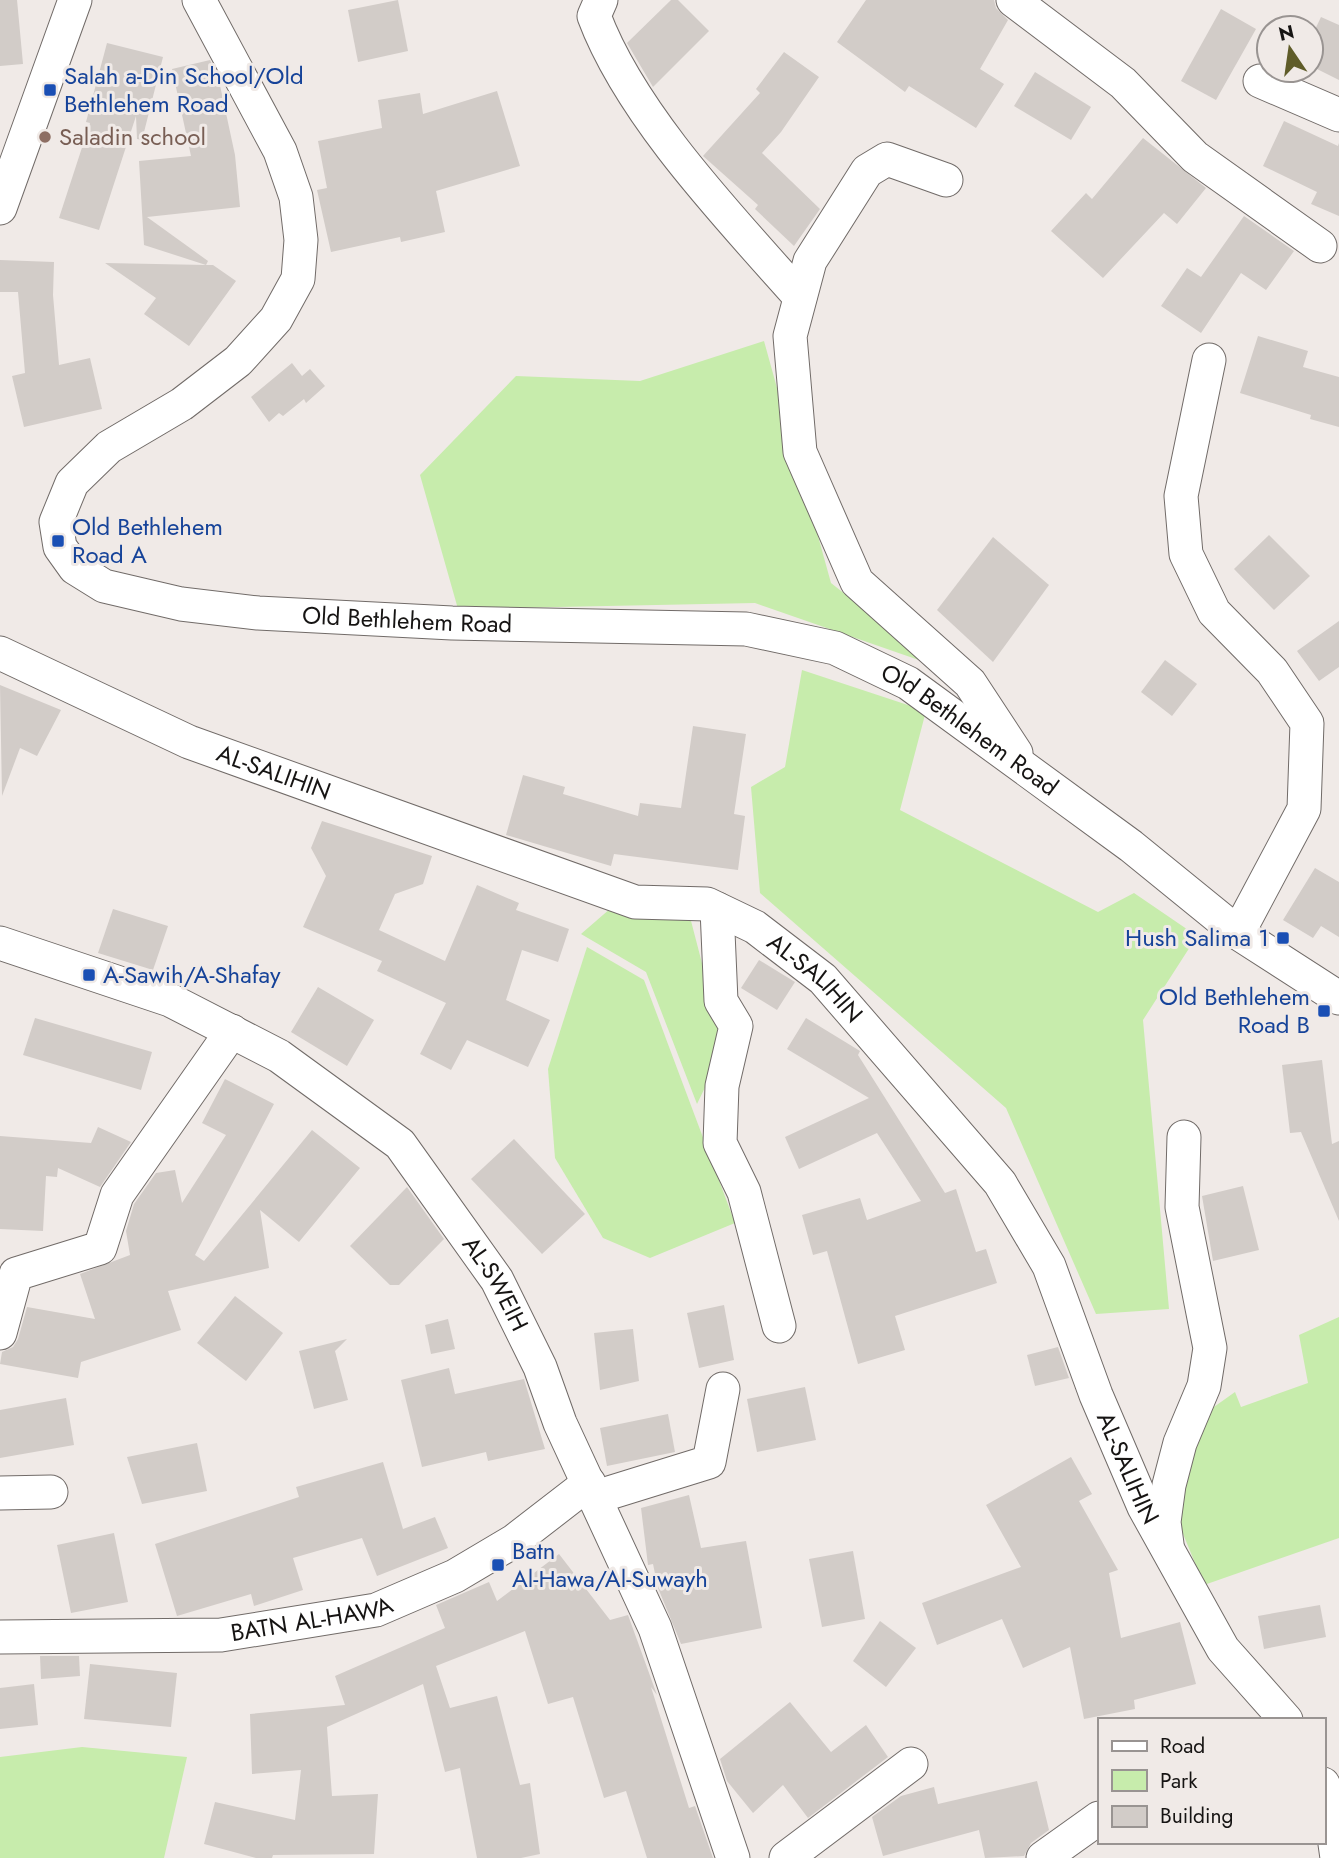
<svg xmlns="http://www.w3.org/2000/svg" width="1339" height="1858" font-family="Jost,sans-serif">
  <rect width="100%" height="100%" fill="#f0eae7"/>
  <g fill="#c7ecac">
    <polygon points="764,341 831,583 936,666 755,603 458,609 420,475 516,376 640,381"/>
    <polygon points="802,670 926,711 900,810 1098,912 1134,893 1197,936 1143,1020 1169,1309 1096,1314 1006,1108 760,893 751,787 785,767"/>
    <polygon points="611,908 690,917 724,1048 697,1104 646,972 581,934"/>
    <polygon points="587,947 644,980 735,1223 650,1258 603,1238 555,1158 548,1069"/>
    <polygon points="1339,1317 1339,1538 1204,1585 1179,1524 1197,1419 1235,1392 1241,1407 1308,1383 1299,1335"/>
    <polygon points="82,1747 187,1757 164,1858 0,1858 0,1757"/>
  </g>
  <g fill="#d2ccc8">
    <polygon points="0,0 17,0 23,64 0,66"/>
    <polygon points="398,0 408,51 358,62 348,10"/>
    <polygon points="671,0 678,0 709,31 653,87 627,43"/>
    <polygon points="866,0 994,0 996,8 1008,20 980,69 1004,84 976,128 909,86 905,92 837,42"/>
    <polygon points="1221,9 1256,29 1216,100 1181,81"/>
    <polygon points="1321,17 1339,25 1339,80 1311,66 1311,38"/>
    <polygon points="107,43 163,57 142,140 137,139 136,116 99,230 59,218 90,123 86,122"/>
    <polygon points="784,52 819,77 781,132 762,153 820,209 794,246 755,209 758,205 703,156 760,93 756,89"/>
    <polygon points="210,60 218,76 235,155 240,207 147,217 208,261 206,265 213,265 236,281 189,346 144,314 156,298 105,263 206,265 144,245 139,161 191,156 172,69"/>
    <polygon points="1035,72 1091,107 1071,140 1014,106"/>
    <polygon points="497,91 520,166 436,191 445,232 401,242 400,237 331,252 317,190 327,188 318,141 382,128 378,100 420,93 423,114"/>
    <polygon points="1284,121 1338,146 1339,143 1339,216 1311,204 1317,192 1263,166"/>
    <polygon points="1143,138 1206,188 1177,224 1164,213 1103,278 1051,231 1086,193 1092,199"/>
    <polygon points="1244,216 1294,251 1266,290 1241,273 1201,333 1161,306 1187,268 1201,277"/>
    <polygon points="0,260 54,262 53,295 59,365 90,358 102,409 24,427 12,376 25,373 18,292 0,292"/>
    <polygon points="1258,336 1308,351 1303,367 1339,377 1339,427 1310,419 1311,415 1240,393"/>
    <polygon points="292,363 302,376 310,369 325,386 306,403 304,399 283,416 279,413 269,422 251,397"/>
    <polygon points="1269,535 1310,576 1274,610 1234,569"/>
    <polygon points="993,537 1049,585 993,662 937,610"/>
    <polygon points="1339,621 1339,667 1319,681 1297,651"/>
    <polygon points="1165,660 1197,684 1172,716 1141,692"/>
    <polygon points="0,685 61,710 37,756 20,748 2,796"/>
    <polygon points="693,726 746,734 734,814 745,816 738,870 614,854 611,866 506,835 523,775 565,787 563,794 638,816 640,803 681,808"/>
    <polygon points="322,821 432,856 423,884 395,894 379,930 445,961 477,885 519,903 516,910 569,929 558,962 522,950 506,1000 550,1020 528,1067 467,1040 451,1070 420,1054 446,1003 377,971 382,961 303,927 326,876 311,848"/>
    <polygon points="1315,868 1339,882 1339,937 1321,926 1313,938 1283,920"/>
    <polygon points="113,909 168,926 153,970 98,953"/>
    <polygon points="759,960 795,982 777,1010 741,988"/>
    <polygon points="318,987 374,1020 347,1066 291,1032"/>
    <polygon points="35,1018 152,1052 141,1090 23,1055"/>
    <polygon points="806,1018 860,1051 858,1055 945,1193 956,1189 976,1252 986,1249 997,1283 895,1316 905,1350 858,1364 827,1251 813,1255 802,1215 860,1198 867,1220 921,1201 877,1133 799,1169 785,1137 869,1098 787,1049"/>
    <polygon points="1322,1060 1332,1144 1339,1141 1339,1221 1301,1132 1290,1133 1282,1065"/>
    <polygon points="225,1079 274,1104 195,1255 204,1261 312,1130 360,1168 299,1242 260,1210 269,1268 168,1291 181,1330 81,1362 78,1378 0,1364 2,1352 13,1347 18,1339 27,1307 95,1319 80,1274 130,1255 126,1231 134,1204 156,1173 175,1170 182,1203 226,1135 202,1123"/>
    <polygon points="98,1127 131,1142 100,1187 58,1168 57,1177 46,1176 43,1231 0,1229 0,1136 91,1143"/>
    <polygon points="514,1139 585,1214 542,1254 471,1179"/>
    <polygon points="1243,1186 1259,1250 1213,1261 1202,1196"/>
    <polygon points="407,1187 444,1239 399,1285 390,1285 350,1246"/>
    <polygon points="235,1296 283,1333 246,1381 197,1343"/>
    <polygon points="724,1305 734,1360 699,1368 687,1313"/>
    <polygon points="448,1319 455,1349 431,1354 425,1325"/>
    <polygon points="633,1329 639,1381 600,1390 594,1333"/>
    <polygon points="347,1339 335,1351 348,1400 314,1409 299,1351"/>
    <polygon points="1058,1347 1069,1378 1035,1386 1027,1355"/>
    <polygon points="449,1368 455,1394 524,1379 545,1449 488,1461 486,1452 422,1467 401,1380"/>
    <polygon points="805,1387 816,1440 757,1452 747,1399"/>
    <polygon points="66,1398 74,1445 0,1458 0,1410"/>
    <polygon points="668,1414 675,1452 607,1466 600,1428"/>
    <polygon points="197,1443 207,1491 142,1504 127,1457"/>
    <polygon points="1071,1457 1092,1494 1079,1501 1118,1570 1109,1573 1121,1638 1180,1622 1196,1684 1134,1700 1135,1709 1084,1719 1070,1647 1023,1668 1002,1619 937,1645 922,1603 1021,1567 986,1505"/>
    <polygon points="383,1462 403,1529 435,1517 448,1548 377,1576 362,1538 293,1558 303,1590 254,1606 251,1594 177,1616 155,1544 299,1497 296,1487"/>
    <polygon points="689,1495 701,1548 746,1541 762,1628 681,1644 658,1588 653,1564 648,1565 641,1508"/>
    <polygon points="114,1533 128,1602 71,1613 57,1545"/>
    <polygon points="853,1551 865,1619 822,1627 809,1559"/>
    <polygon points="559,1554 610,1620 628,1615 657,1695 651,1687 689,1808 695,1806 713,1858 647,1858 626,1791 604,1798 573,1697 548,1704 525,1631 436,1666 450,1708 497,1696 520,1785 530,1783 540,1854 521,1858 477,1858 460,1768 445,1772 423,1684 327,1727 332,1796 378,1794 374,1854 273,1855 272,1858 256,1858 204,1844 215,1802 295,1820 301,1770 252,1774 250,1714 345,1705 335,1676 445,1628 436,1605 489,1582 497,1601"/>
    <polygon points="1320,1605 1326,1637 1264,1649 1258,1616"/>
    <polygon points="880,1621 916,1648 886,1687 853,1661"/>
    <polygon points="40,1656 79,1656 80,1676 41,1679"/>
    <polygon points="90,1664 177,1673 171,1727 84,1719"/>
    <polygon points="34,1684 38,1725 0,1729 0,1688"/>
    <polygon points="790,1702 831,1752 866,1725 888,1757 808,1818 783,1785 753,1813 727,1781 720,1759"/>
    <polygon points="1037,1781 1049,1830 1031,1843 1024,1856 985,1858 979,1830 883,1856 872,1817 901,1796 934,1787 938,1804"/>
  </g>
  <g fill="none" stroke-linecap="round" stroke-linejoin="round">
    <defs>
      <g id="minor">
        <path id="s1" d="M199,0l81,151 16,46 5,43 -3,39 -22,40 -38,42 -56,43 -73,43 -37,36 -16,39 4,25 15,21 29,18 77,18 77,9 194,10 294,6 89,19 73,35 223,163 107,87 101,65"/>
        <path d="M601,0l-7,16c37,99 136,202 206,281"/>
        <polyline points="1013,0 1123,83 1195,157 1320,246"/>
        <polyline points="1260,81 1339,115"/>
        <polyline points="946,180 887,159 867,171 810,261 790,336 800,452 857,582 970,683 1016,753"/>
        <polyline points="0,208 75,0"/>
        <polyline points="1209,360 1181,496 1186,554 1214,612 1272,671 1307,723 1304,809 1238,933"/>
        <path id="s2" d="M0,653l189,89 446,160 72,2 48,23 68,52 177,204 49,83 47,129 48,112 79,142 63,71"/>
        <polyline points="717,909 721,1001 736,1026 722,1086 720,1143 744,1192 779,1326"/>
        <path id="s3" d="M0,943l170,57 109,56 121,88 97,136 43,87 20,56 95,205 78,230"/>
        <polyline points="0,1333 16,1274 100,1248 117,1195 232,1031"/>
        <polyline points="0,1493 51,1492"/>
        <polyline points="596,1497 709,1462 723,1389"/>
        <polyline points="1167,1544 1164,1522 1169,1485 1180,1443 1204,1386 1210,1348 1182,1207 1184,1137"/>
        <path id="s4" d="M0,1637l221,-2 155,-25 79,-34 59,-35 75,-58"/>
        <polyline points="1323,1784 1328,1794 1337,1858"/>
        <polyline points="786,1858 911,1764"/>
        <polyline points="1043,1858 1099,1818"/>
      </g>
    </defs>
    <use href="#minor" stroke="#716b68" stroke-width="35"/>
    <use href="#minor" stroke="#fff" stroke-width="33"/>
  </g>
  <g fill="#1a4fb4" stroke="#f0eae7" stroke-width="2.5">
    <rect x="43" y="83" width="14" height="14" rx="3.5"/>
    <rect x="51" y="534" width="14" height="14" rx="3.5"/>
    <rect x="1276" y="931" width="14" height="14" rx="3.5"/>
    <rect x="82" y="968" width="14" height="14" rx="3.5"/>
    <rect x="1317" y="1004" width="14" height="14" rx="3.5"/>
    <rect x="491" y="1558" width="14" height="14" rx="3.5"/>
  </g>
  <circle fill="#8d6e63" stroke="#f0eae7" stroke-width="2.5" cx="45" cy="137" r="7"/>
  <g text-anchor="middle" stroke-width="6" stroke-linejoin="round" paint-order="stroke">
    <g font-size="24" fill="#164399" stroke="#f0eae7" text-anchor="start">
      <text x="64" y="84">Salah a-Din School/Old<tspan x="64" dy="28">Bethlehem Road</tspan></text>
      <text x="72" y="535">Old Bethlehem<tspan x="72" dy="28">Road A</tspan></text>
      <text x="1269" y="946" text-anchor="end">Hush Salima 1</text>
      <text x="103" y="983">A-Sawih/A-Shafay</text>
      <text x="1310" y="1005" text-anchor="end">Old Bethlehem<tspan x="1310" dy="28">Road B</tspan></text>
      <text x="512" y="1559">Batn<tspan x="512" dy="28">Al-Hawa/Al-Suwayh</tspan></text>
    </g>
    <g font-size="24" fill="#785e54" stroke="#f0eae7" text-anchor="start">
      <text x="59" y="145">Saladin school</text>
    </g>
    <g font-size="24" fill="#161413" stroke="#f0eae7">
      <text dy="8" stroke="none"><textPath href="#s1" startOffset="1045">Old Bethlehem Road</textPath></text>
      <text dy="8" stroke="none"><textPath href="#s1" startOffset="1633">Old Bethlehem Road</textPath></text>
      <text dy="8" stroke="none"><textPath href="#s2" startOffset="299">AL-SALIHIN</textPath></text>
      <text dy="8" stroke="none"><textPath href="#s2" startOffset="887">AL-SALIHIN</textPath></text>
      <text dy="8" stroke="none"><textPath href="#s3" startOffset="621">AL-SWEIH</textPath></text>
      <text dy="8" stroke="none"><textPath href="#s2" startOffset="1477">AL-SALIHIN</textPath></text>
      <text dy="8" stroke="none"><textPath href="#s4" startOffset="313">BATN AL-HAWA</textPath></text>
    </g>
  </g>
  <rect x="1098" y="1718" width="228" height="126" fill="#f0eae7" stroke="#999492" stroke-width="2"/>
  <rect x="1112" y="1741" width="35" height="10" fill="#ffffff" stroke="#999492" stroke-width="2"/>
  <text x="1160" y="1753" font-size="21" fill="#161413">Road</text>
  <rect x="1112" y="1770" width="35" height="21" fill="#c7ecac" stroke="#999492" stroke-width="2"/>
  <text x="1160" y="1788" font-size="21" fill="#161413">Park</text>
  <rect x="1112" y="1806" width="35" height="21" fill="#d2ccc8" stroke="#999492" stroke-width="2"/>
  <text x="1160" y="1823" font-size="21" fill="#161413">Building</text>
  <g transform="translate(1290 49) rotate(347)"><circle r="33" fill="#f0eae7" stroke="#999492" stroke-width="2"/>
  <path d="M0-5L12 26L0 18L-12 26Z" fill="#5f5c29"/>
  <text y="-10" font-size="19" font-weight="bold" text-anchor="middle" fill="#161413">N</text>
  </g>
</svg>
